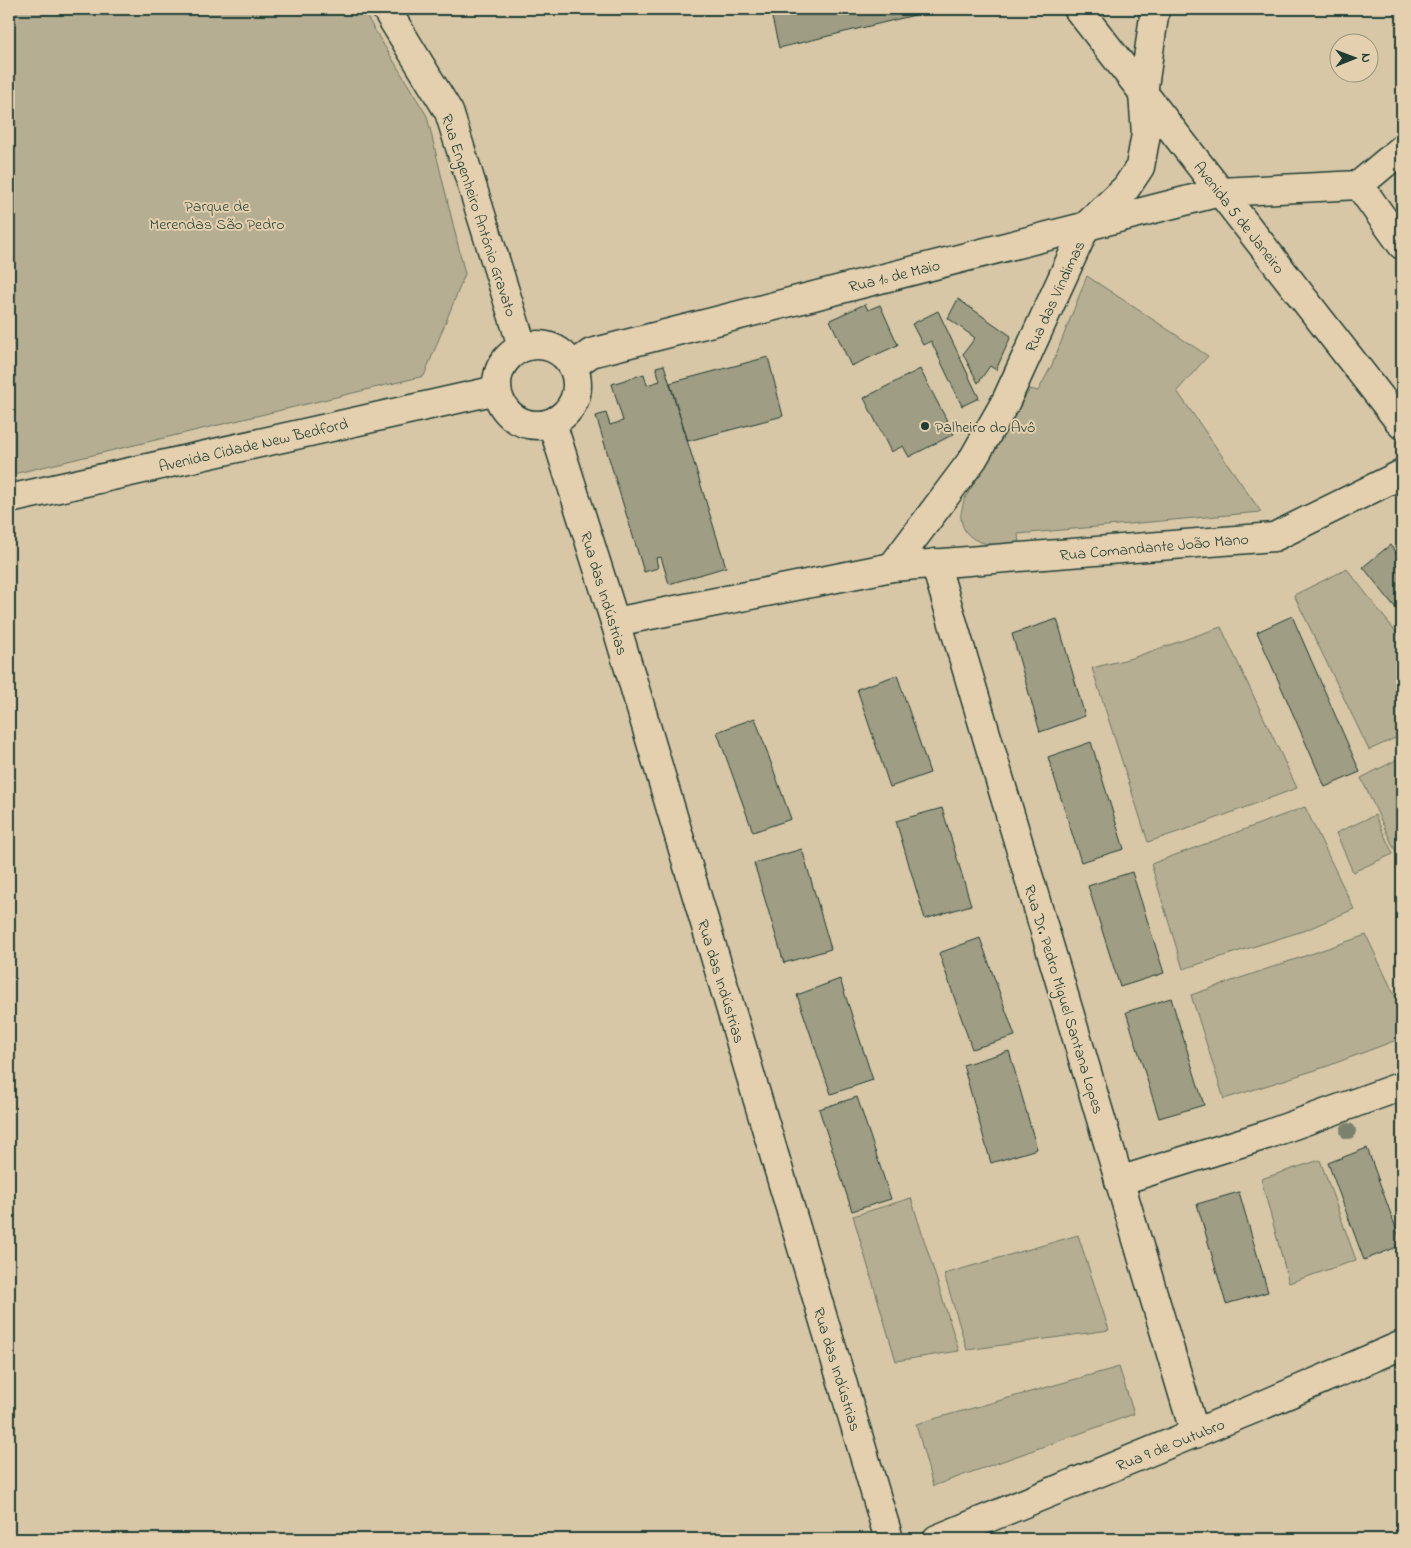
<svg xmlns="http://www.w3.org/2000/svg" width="1411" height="1548" font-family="'Indie Flower',sans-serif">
  <rect width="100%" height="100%" fill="#d8c7a7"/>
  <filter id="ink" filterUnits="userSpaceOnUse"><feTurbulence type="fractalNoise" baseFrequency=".02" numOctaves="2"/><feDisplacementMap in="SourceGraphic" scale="10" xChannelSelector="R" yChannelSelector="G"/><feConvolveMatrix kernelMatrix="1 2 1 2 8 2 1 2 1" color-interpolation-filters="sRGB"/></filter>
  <g filter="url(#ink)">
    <g fill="#b6ae92" stroke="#6a7663">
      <polygon points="9,9 362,9 427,116 465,274 424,376 9,475"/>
      <path d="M1087,276l121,80 -31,35 84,121 -243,22 1,10c-22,2 -54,3 -58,-25 -1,-5 2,-14 3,-19l66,-111 8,2 14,-26z"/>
      <polygon points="1347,569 1402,640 1402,735 1369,750 1294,595"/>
      <polygon points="1221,627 1297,788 1193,827 1148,842 1092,668 1132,658"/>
      <polygon points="1402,757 1402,865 1361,778"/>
      <polygon points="1305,807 1354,909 1306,930 1183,969 1151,864"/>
      <polygon points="1375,815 1393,854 1353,872 1336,833"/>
      <polygon points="1366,935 1402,1011 1402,1038 1325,1067 1224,1099 1191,995"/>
      <polygon points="1320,1160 1356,1260 1289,1283 1261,1179"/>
      <polygon points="911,1198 959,1351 896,1361 853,1216"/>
      <polygon points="1078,1235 1109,1330 967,1350 944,1274"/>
      <polygon points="1119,1367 1134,1414 933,1486 916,1424"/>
    </g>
    <g fill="#9f9d83" stroke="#1f3d34">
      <polygon points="770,9 918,9 919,14 779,48"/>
      <polygon points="958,299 1011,336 996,370 990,366 978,383 963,354 975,338 948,318"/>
      <polygon points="865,304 868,310 880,305 898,345 851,366 830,320"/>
      <polygon points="938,311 979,398 962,406 931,341 923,345 912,324"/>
      <polygon points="768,357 783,416 688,441 670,383"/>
      <polygon points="664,365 726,567 669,584 661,557 656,558 658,568 644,572 596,416 606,413 610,425 623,421 612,384 644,374 647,385 660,381 656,367"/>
      <polygon points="920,369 954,434 909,457 903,446 891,452 864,398"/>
      <polygon points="1390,545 1402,561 1402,616 1363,567"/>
      <polygon points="1292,616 1360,772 1325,787 1257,632"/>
      <polygon points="1057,619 1085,716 1040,732 1012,634"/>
      <polygon points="897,675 930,773 890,787 857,689"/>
      <polygon points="755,718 791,819 753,832 717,732"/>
      <polygon points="1091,742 1124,849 1081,862 1048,757"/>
      <polygon points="942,808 971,905 925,919 896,821"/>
      <polygon points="802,849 831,949 784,963 754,863"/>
      <polygon points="1132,872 1164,973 1120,987 1088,886"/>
      <polygon points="980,938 1015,1036 972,1049 939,953"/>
      <polygon points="840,979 873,1080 831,1094 797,995"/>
      <polygon points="1171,998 1204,1105 1159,1118 1126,1012"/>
      <polygon points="1009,1051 1037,1149 991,1163 963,1065"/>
      <polygon points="857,1097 891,1199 852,1211 819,1109"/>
      <polygon points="1367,1148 1402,1245 1364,1260 1328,1163"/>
      <polygon points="1239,1192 1268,1292 1226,1304 1197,1204"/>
    </g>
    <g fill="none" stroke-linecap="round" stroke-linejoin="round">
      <defs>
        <g id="minor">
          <polyline points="386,9 449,112 522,346"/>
          <polyline points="1078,9 1402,425"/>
          <polyline points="1359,185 1402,245"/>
          <circle cx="537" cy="385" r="40"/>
          <polyline points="573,366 591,353 1220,192 1359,185 1402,149"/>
          <polyline points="552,423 615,622 889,1539"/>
          <polyline points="9,499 497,390"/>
          <polyline points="935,563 1195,1434"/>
          <polyline points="892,567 973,459 1006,401 1086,226 1126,188 1140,167 1146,134 1143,94 1155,9"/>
          <polyline points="615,622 892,567 1274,537 1402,474"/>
          <polyline points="1119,1181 1266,1135 1402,1086"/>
          <polyline points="937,1539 1256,1408 1402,1345"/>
        </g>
      </defs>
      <use href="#minor" stroke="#1f3d34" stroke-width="31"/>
      <use href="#minor" stroke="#e4d0ae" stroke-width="28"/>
    </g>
    <circle fill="#7a816d" cx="1348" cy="1131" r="8"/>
  </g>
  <circle fill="#1f3d34" stroke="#e4d0ae" stroke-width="2" cx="925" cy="426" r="5"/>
  <g text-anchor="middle" stroke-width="4" stroke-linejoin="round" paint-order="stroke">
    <g font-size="16" fill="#2e483d" stroke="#e4d0ae">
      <text x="217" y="211">Parque de<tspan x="217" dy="18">Merendas São Pedro</tspan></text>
    </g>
    <g font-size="16" fill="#1f3d34" stroke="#e4d0ae">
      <text transform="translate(480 215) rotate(72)" y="6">Rua Engenheiro António Gravato</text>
      <text transform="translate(1240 217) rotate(52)" y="6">Avenida 5 de Janeiro</text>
      <text transform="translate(894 275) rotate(-14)" y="6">Rua 1º de Maio</text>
      <text transform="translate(1054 296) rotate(-65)" y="6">Rua das Vindimas</text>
      <text transform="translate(253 444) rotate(-13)" y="6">Avenida Cidade New Bedford</text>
      <text transform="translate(1154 546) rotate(-5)" y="6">Rua Comandante João Mano</text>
      <text transform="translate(605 593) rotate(73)" y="6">Rua das Indústrias</text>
      <text transform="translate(722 981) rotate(73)" y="6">Rua das Indústrias</text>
      <text transform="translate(1065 999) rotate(73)" y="6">Rua Dr. Pedro Miguel Santana Lopes</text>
      <text transform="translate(838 1369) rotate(73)" y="6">Rua das Indústrias</text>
      <text transform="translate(1170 1444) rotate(-22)" y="6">Rua 9 de Outubro</text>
    </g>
    <g font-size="16" fill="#1f3d34" stroke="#e4d0ae" text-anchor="start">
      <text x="935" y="432">Palheiro do Avô</text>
    </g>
  </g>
  <rect width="1411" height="1548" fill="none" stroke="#e4d0ae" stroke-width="30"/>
  <rect x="15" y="15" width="1381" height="1518" fill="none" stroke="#1f3d34" stroke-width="2" filter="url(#ink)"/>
  <g transform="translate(1354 58) rotate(89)"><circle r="24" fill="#e4d0ae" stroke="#95957d"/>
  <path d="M0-4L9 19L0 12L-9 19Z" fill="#1f3d34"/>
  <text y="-8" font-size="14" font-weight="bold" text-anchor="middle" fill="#1f3d34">N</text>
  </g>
</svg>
